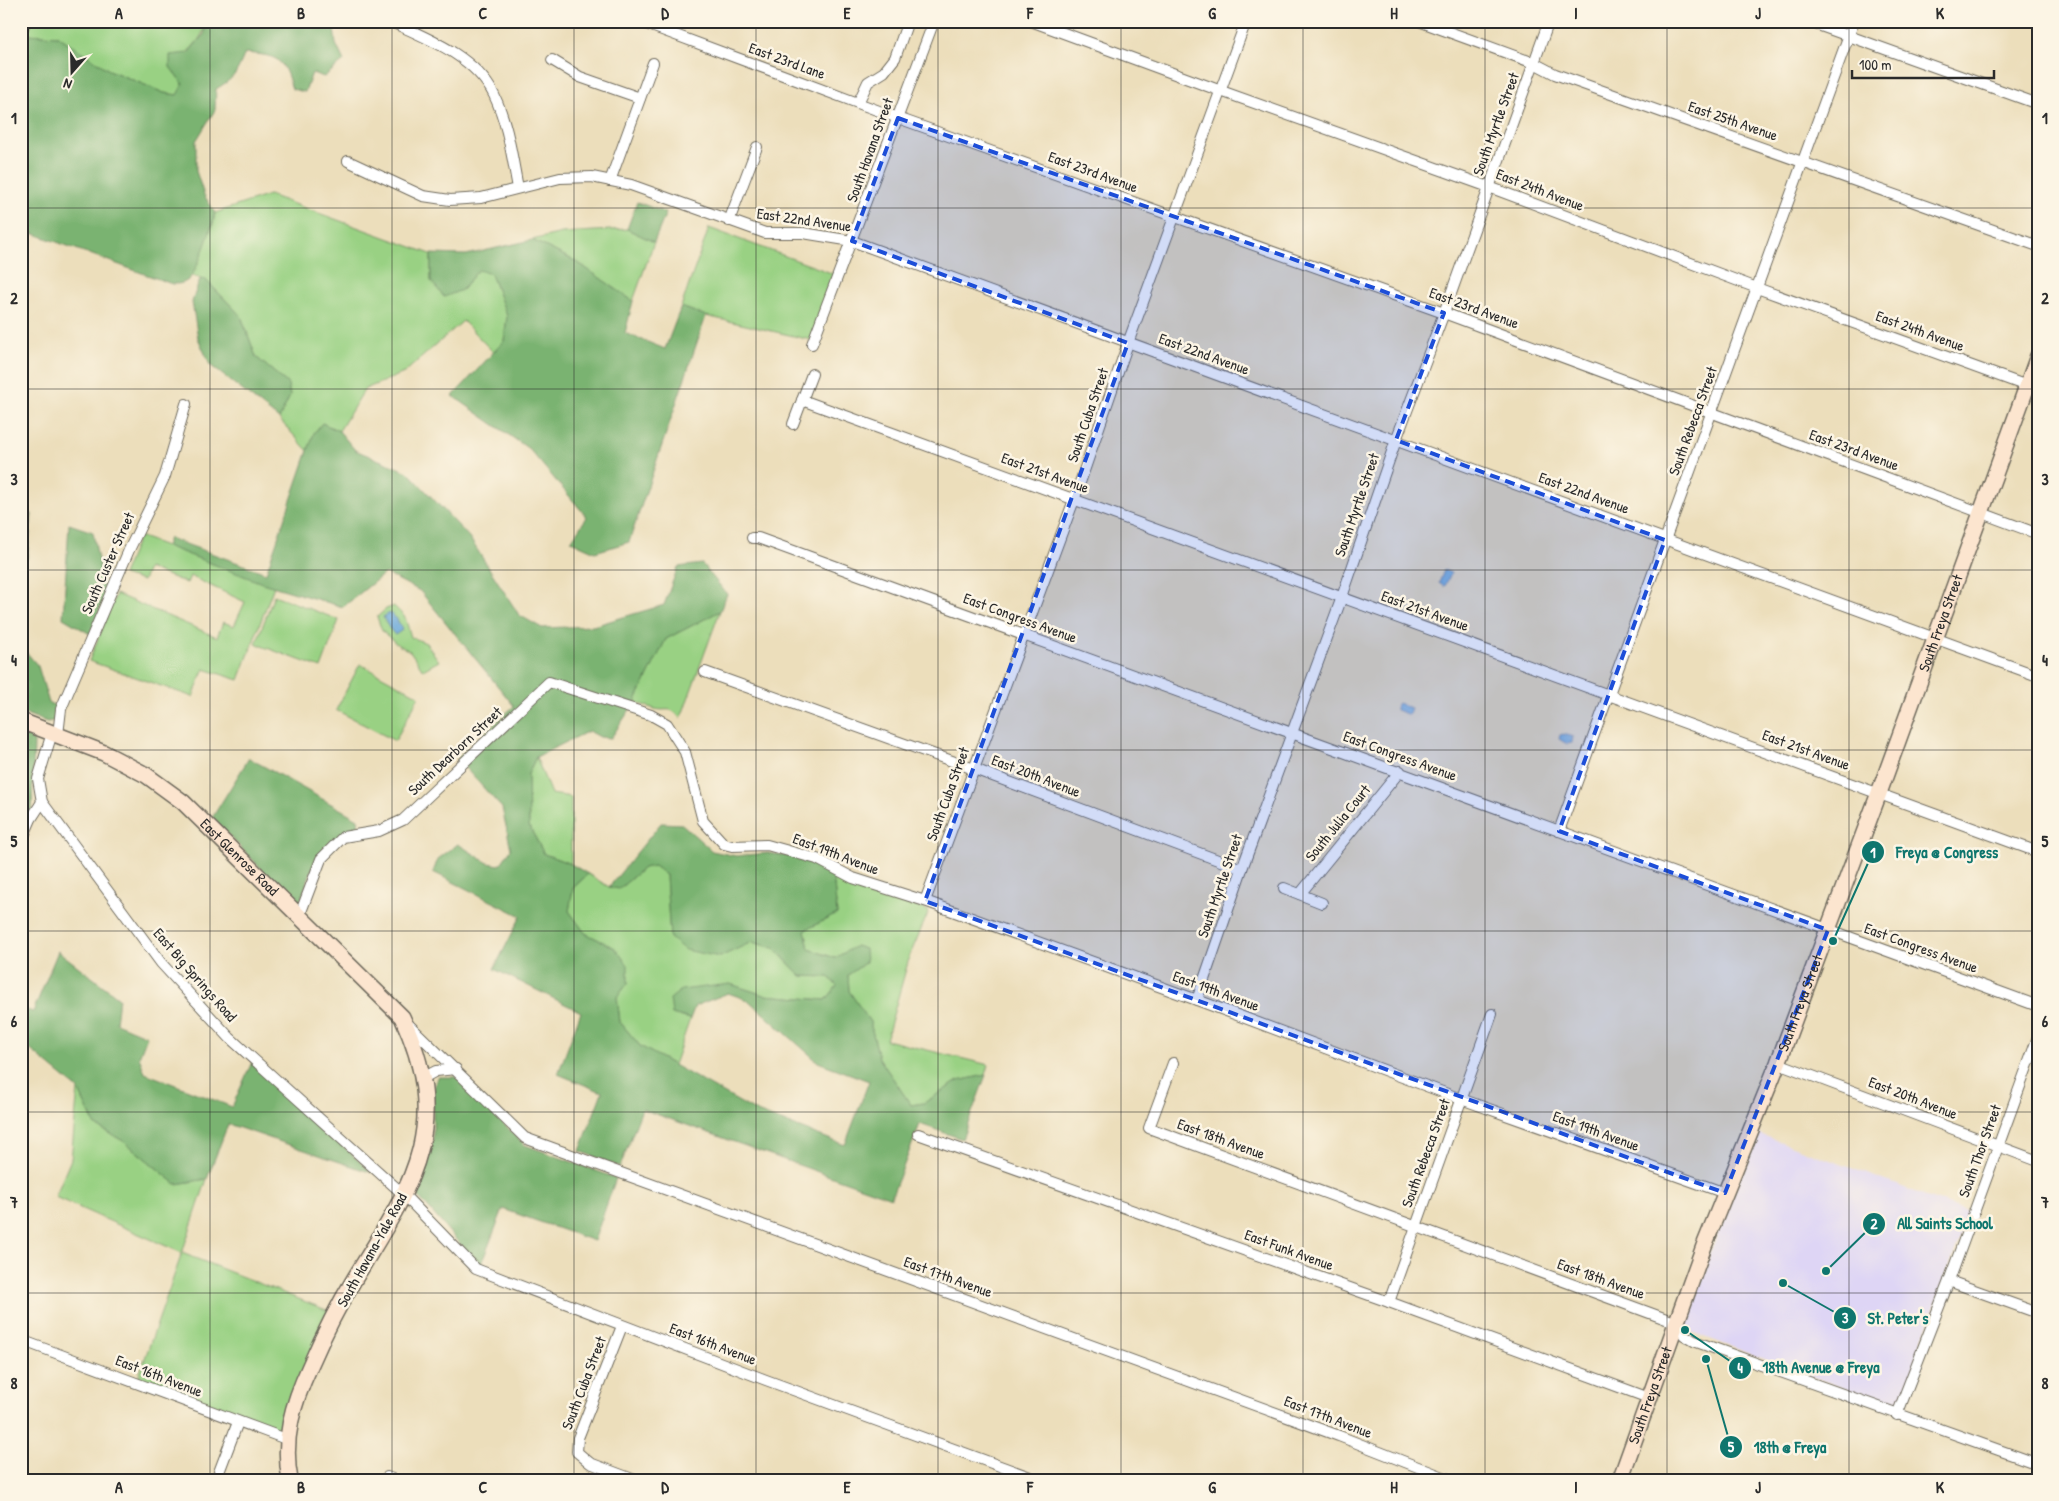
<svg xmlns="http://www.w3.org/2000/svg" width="2059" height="1501" font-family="'Patrick Hand',sans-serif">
  <rect width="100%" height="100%" fill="#fcf5e5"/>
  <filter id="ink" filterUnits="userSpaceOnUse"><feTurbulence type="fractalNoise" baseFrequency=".02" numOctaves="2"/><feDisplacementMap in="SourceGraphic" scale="10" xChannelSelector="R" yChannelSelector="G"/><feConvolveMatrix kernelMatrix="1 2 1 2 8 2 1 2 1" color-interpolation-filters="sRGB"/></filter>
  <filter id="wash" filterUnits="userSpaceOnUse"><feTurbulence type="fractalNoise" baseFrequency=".0096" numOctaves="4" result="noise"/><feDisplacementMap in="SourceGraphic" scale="20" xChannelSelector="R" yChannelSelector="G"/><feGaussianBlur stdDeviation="1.12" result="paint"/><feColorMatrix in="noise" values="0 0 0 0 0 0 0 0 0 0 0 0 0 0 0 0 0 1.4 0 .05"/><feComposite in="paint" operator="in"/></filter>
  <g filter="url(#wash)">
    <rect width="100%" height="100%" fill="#ecdebb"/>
    <polygon fill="#ded5f5" points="1757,1133 1969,1212 1898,1408 1683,1329 1728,1205"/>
    <g fill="#99d183" stroke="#627e57">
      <path d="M32,21h175c-5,21 -21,33 -37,46l13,17 -5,11 -14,-2 -55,-23 -51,-34 -31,-2z"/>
      <polygon points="269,195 431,254 431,281 462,290 478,269 491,274 507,316 504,341 494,353 463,321 404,373 365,389 339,431 322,423 314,433 308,451 279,419 290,396 288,384 256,357 241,316 206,280 192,276 213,224 215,213"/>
      <polygon points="709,228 834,274 811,340 706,316 681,307"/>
      <polygon points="627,229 654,242 633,301 577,262 532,240 562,233"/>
      <polygon points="139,536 274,586 239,680 204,669 193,697 89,661 116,594 217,637 223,622 234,626 245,602 190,576 187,583 148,568 143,581 123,575"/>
      <polygon points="274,595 339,620 321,668 256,644"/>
      <polygon points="394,606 405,617 411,637 426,643 439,661 423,670 410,651 398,645 382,631 377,617 386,609"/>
      <path d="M720,611l-39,107c-13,-13 -12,-6 -26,-9 -7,-2 -14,-5 -20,-7l31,-63z"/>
      <polygon points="360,664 419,696 395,741 336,710"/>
      <polygon points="536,757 551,794 571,797 571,864 544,854 529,826 528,774"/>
      <polygon points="654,866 666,875 670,938 720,957 751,942 774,948 801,976 829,977 837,986 826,1000 764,995 730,984 672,1014 690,1019 674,1065 640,1046 620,1022 617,997 628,983 615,948 585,933 569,911 573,888 588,874 609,887 619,889 643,868"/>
      <polygon points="833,875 854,885 929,911 910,955 886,1040 989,1065 986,1075 958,1081 924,1103 911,1105 879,1058 870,1022 849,991 848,975 866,962 856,946 835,958 809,949 805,930 837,914"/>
      <polygon points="78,1089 95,1125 125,1142 176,1184 207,1179 182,1253 329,1311 285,1424 278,1429 209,1406 138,1378 182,1253 55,1197 71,1159"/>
    </g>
    <g fill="#7ab371" stroke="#526f4e">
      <path d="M207,21h126l3,23 8,17 -20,16 -12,-4 -7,19 -13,-3c-10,-32 -13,-33 -47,-36 -9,21 -9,24 -29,36l-1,21 -19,31v30l8,24 11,18c-2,12 -19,62 -27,67 -5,4 -10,4 -16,4l-151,-55v-180l6,-15 31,2 51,34 55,23 13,2 6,-11 -13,-17v-12l18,-2 16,-19z"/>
      <polygon points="637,202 666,213 654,242 627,229"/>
      <polygon points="532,240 577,262 633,301 625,333 665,349 681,307 706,316 629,542 595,552 571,541 587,517 529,449 453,396 504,341 507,316 491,274 478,270 462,290 444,297 431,281 431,254 466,255"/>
      <polygon points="200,279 206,280 241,316 256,357 288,384 290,396 279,419 210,365 198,338 192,302"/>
      <polygon points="322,423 339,431 355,450 408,472 469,537 519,615 542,628 593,626 664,605 678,567 702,564 727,594 720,611 666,639 635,702 611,738 600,737 589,731 536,757 528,774 529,826 544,854 571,864 588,874 573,888 569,911 585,933 615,948 628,965 628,983 617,997 620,1022 640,1046 757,1112 845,1145 869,1081 818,1062 748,1000 728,993 695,1006 690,1019 672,1014 670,999 681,990 730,984 764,995 826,1000 837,986 829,977 801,976 774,948 752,942 720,957 685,950 670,938 666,875 654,866 643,868 619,889 609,887 661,823 682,824 712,851 736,856 768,853 804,859 833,875 837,914 805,930 809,949 835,958 856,946 865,949 866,962 848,975 849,991 870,1022 879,1058 911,1105 924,1103 958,1081 986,1075 962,1139 920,1124 891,1198 642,1109 620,1167 580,1151 602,1092 558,1074 581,1012 494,969 521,916 433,872 438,859 458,844 488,863 500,865 511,849 502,808 457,759 514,706 420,591 385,573 343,607 262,583 166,546 169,538 266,573 314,433"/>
      <polygon points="21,511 32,514 27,559 21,566"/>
      <polygon points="69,524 93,532 105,597 90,634 63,618"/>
      <polygon points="21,646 38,666 49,703 59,707 56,717 53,721 47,722 21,712"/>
      <polygon points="21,729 27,732 34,742 32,809 21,830"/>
      <path d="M249,758l109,61 1,11c-44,9 -46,40 -61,77l-86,-89z"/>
      <polygon points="58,951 119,998 116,1023 147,1036 139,1057 145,1073 232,1107 252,1062 372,1173 228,1124 207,1179 176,1184 125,1142 95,1125 78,1089 21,1042 21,1008 33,1012"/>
      <polygon points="438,1077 457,1077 525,1145 616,1178 594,1241 503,1209 480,1267 418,1196 433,1140 433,1089"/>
    </g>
    <g fill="#67a7da" stroke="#496982">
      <polygon points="1444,570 1451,573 1445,586 1443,586 1439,583"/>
      <polygon points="390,613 397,619 402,630 395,635 389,628 383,617"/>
      <polygon points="1398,703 1411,708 1409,715 1396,710 1396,705"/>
      <polygon points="1563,734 1573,737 1572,743 1567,744 1559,739 1560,735"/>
    </g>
  </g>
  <g filter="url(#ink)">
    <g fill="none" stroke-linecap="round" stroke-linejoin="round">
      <defs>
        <g id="street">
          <polyline points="638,21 898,118 1444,313 2038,534"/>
          <polyline points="1031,21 1221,91 1489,187 1757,288 2038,390"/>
          <polyline points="1419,21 1534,63 1555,74 2038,246"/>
          <polyline points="1807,21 2038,104"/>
          <path d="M396,24c36,16 80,34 98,71 14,29 18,62 24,93"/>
          <polyline points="21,33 25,21"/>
          <polyline points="552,60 580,77 640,98"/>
          <polyline points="858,103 868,82 884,72 895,58 908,21"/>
          <polyline points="348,161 423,196 450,200 481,198 560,178 592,177 631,185 765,233 803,233 852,241 2038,676"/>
          <polyline points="610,181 653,63"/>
          <polyline points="729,221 757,147"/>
          <polyline points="812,344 934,21"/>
          <polyline points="802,400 2038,852"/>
          <polyline points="793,424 812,374"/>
          <polyline points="752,538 758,538 2038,1006"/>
          <polyline points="705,672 974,769 1242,869"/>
          <polyline points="52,733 38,779 42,802 161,963 230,1038 403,1194 476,1269 766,1380 1038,1480"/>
          <polyline points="58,735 61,709 129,550 165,476 186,404"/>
          <polyline points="1559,831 1854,21"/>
          <polyline points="21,842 31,819 42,802"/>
          <polyline points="1284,888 1322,903"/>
          <polyline points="1300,894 1400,771"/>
          <polyline points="925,901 1074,500 1128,343 1246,21"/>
          <polyline points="299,917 321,859 343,837 379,831 403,820 549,682 651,715 667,724 685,752 703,821 724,844 732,846 767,845 817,859 853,878 925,901 1197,1000 1461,1099 1725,1193"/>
          <polyline points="1197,1000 1242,869 1342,597 1396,440 1444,313 1549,21"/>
          <polyline points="406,1022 525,1138 1339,1436 1451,1480"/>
          <polyline points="1173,1063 1149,1128 1677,1323 1684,1335 1694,1341 2038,1464"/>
          <polyline points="1778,1063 2038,1161"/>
          <polyline points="423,1078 436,1071 456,1069"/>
          <polyline points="918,1134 1389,1302 1649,1398"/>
          <polyline points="1949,1281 2038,1313"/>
          <polyline points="1389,1302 1492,1014"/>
          <polyline points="622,1326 578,1438 577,1452 590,1463 635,1480"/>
          <polyline points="21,1340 286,1439"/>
          <polyline points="1897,1415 1949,1281 2038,1037"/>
          <polyline points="216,1480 238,1422"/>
          <polyline points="386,1480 387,1477 395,1480"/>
        </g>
        <g id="secondary">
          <path id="s1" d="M21,721l83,32 42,22 37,27 219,215c51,110 10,168 -47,261 -17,28 -32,58 -45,88 -17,37 -28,73 -20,114"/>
          <path id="s2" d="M1620,1480l84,-234 74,-183 101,-270 159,-437"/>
        </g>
      </defs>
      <use href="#street" stroke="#6f6a5d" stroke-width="12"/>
      <use href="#secondary" stroke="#6f6a5d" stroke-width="18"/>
      <use href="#street" stroke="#fff" stroke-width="10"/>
      <use href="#secondary" stroke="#fce5cf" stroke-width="15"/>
    </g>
  </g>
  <path fill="#1d4ed8" fill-opacity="0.2" stroke="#1d4ed8" stroke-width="4" stroke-dasharray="10 6" stroke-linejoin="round" d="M898,118l546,195 -48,127 269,100 -106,291 269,99 -103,263 -800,-292 203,-558 -276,-102z"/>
  <path fill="none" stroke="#2b2b2b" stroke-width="1" stroke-opacity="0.55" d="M210,21v1459M392,21v1459M574,21v1459M756,21v1459M938,21v1459M1121,21v1459M1303,21v1459M1485,21v1459M1667,21v1459M1849,21v1459M21,208h2017M21,389h2017M21,570h2017M21,750h2017M21,931h2017M21,1112h2017M21,1293h2017"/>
  <g text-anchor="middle" stroke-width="5" stroke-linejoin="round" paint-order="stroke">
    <g font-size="15" fill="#2b2b2b" stroke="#fcf5e5">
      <text transform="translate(787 61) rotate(20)" y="5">East 23rd Lane</text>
      <text transform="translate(1733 121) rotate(19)" y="5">East 25th Avenue</text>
      <text transform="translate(1496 124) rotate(-70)" y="5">South Myrtle Street</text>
      <text transform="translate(870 150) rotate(-70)" y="5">South Havana Street</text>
      <text transform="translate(1093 172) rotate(20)" y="5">East 23rd Avenue</text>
      <text transform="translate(1540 190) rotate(21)" y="5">East 24th Avenue</text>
      <text transform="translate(804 220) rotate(8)" y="5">East 22nd Avenue</text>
      <text transform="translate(1474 308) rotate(20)" y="5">East 23rd Avenue</text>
      <text transform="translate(1920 331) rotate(20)" y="5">East 24th Avenue</text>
      <text transform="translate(1204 354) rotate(20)" y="5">East 22nd Avenue</text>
      <text transform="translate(1088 415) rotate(-71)" y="5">South Cuba Street</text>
      <text transform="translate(1693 421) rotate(-70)" y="5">South Rebecca Street</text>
      <text transform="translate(1854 450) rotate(20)" y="5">East 23rd Avenue</text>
      <text transform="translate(1045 473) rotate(20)" y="5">East 21st Avenue</text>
      <text transform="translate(1584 493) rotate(20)" y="5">East 22nd Avenue</text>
      <text transform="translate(1357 505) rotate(-71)" y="5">South Myrtle Street</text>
      <text transform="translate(108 563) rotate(-66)" y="5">South Custer Street</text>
      <text transform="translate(1425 611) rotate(20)" y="5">East 21st Avenue</text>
      <text transform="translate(1020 618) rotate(20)" y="5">East Congress Avenue</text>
      <text dy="5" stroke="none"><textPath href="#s2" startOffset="915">South Freya Street</textPath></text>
      <text transform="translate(1806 750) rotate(20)" y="5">East 21st Avenue</text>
      <text transform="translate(455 751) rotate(-43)" y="5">South Dearborn Street</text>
      <text transform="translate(1400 756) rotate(20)" y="5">East Congress Avenue</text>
      <text transform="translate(1036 776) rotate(21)" y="5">East 20th Avenue</text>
      <text transform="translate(948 794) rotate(-70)" y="5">South Cuba Street</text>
      <text transform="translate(1338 823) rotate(-51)" y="5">South Julia Court</text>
      <text transform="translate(836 854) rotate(21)" y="5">East 19th Avenue</text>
      <text dy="5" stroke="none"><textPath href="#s1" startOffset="261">East Glenrose Road</textPath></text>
      <text transform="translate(1220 886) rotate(-71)" y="5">South Myrtle Street</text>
      <text transform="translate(1921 948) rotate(20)" y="5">East Congress Avenue</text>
      <text transform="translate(195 975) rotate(49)" y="5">East Big Springs Road</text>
      <text transform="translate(1216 991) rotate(20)" y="5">East 19th Avenue</text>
      <text dy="5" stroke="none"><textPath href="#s2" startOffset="510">South Freya Street</textPath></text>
      <text transform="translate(1913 1098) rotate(21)" y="5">East 20th Avenue</text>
      <text transform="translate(1596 1131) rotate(20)" y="5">East 19th Avenue</text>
      <text transform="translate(1221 1139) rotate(20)" y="5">East 18th Avenue</text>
      <text transform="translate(1980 1151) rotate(-70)" y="5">South Thor Street</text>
      <text transform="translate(1426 1153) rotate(-70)" y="5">South Rebecca Street</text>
      <text transform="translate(372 1250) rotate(-61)" y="5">South Havana-Yale Road</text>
      <text transform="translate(1289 1250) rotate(20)" y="5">East Funk Avenue</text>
      <text transform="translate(948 1277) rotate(20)" y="5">East 17th Avenue</text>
      <text transform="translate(1601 1279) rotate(20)" y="5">East 18th Avenue</text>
      <text transform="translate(713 1344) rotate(21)" y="5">East 16th Avenue</text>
      <text transform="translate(159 1376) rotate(21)" y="5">East 16th Avenue</text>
      <text transform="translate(584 1383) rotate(-69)" y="5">South Cuba Street</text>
      <text dy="5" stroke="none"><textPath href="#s2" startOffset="90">South Freya Street</textPath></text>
      <text transform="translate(1328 1417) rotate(21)" y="5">East 17th Avenue</text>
    </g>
  </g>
  <path fill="none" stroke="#0f766e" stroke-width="2" d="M1833 941L1873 852M1826 1271L1874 1224M1783 1283L1845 1318M1685 1330L1740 1368M1706 1359L1731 1447"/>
  <g fill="#0f766e" stroke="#fcf5e5" stroke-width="2">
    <circle cx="1833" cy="941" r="5"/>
    <circle cx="1826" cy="1271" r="5"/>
    <circle cx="1783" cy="1283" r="5"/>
    <circle cx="1685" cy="1330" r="5"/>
    <circle cx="1706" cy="1359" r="5"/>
    <circle cx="1873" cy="852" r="12"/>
    <circle cx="1874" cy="1224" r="12"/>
    <circle cx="1845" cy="1318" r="12"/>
    <circle cx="1740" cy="1368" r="12"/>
    <circle cx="1731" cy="1447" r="12"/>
  </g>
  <g font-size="15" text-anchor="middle" font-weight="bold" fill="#fff">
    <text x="1873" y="858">1</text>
    <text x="1874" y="1229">2</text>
    <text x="1845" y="1323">3</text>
    <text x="1740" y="1373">4</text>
    <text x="1731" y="1452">5</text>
  </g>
  <g font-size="16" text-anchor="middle" font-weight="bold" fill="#0f766e" stroke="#fcf5e5" stroke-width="5" stroke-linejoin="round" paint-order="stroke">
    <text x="1947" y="858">Freya @ Congress</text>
    <text x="1945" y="1229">All Saints School</text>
    <text x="1898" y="1324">St. Peter's</text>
    <text x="1821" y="1373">18th Avenue @ Freya</text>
    <text x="1790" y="1453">18th @ Freya</text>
  </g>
  <rect width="2059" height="1501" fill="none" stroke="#fcf5e5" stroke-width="55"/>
  <g transform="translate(72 72) rotate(200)" stroke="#fcf5e5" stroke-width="4" paint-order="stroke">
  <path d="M0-4L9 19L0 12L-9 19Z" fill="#2b2b2b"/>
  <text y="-8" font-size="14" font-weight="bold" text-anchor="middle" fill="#2b2b2b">N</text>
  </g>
  <path d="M1852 70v8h142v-8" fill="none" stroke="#2b2b2b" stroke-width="2.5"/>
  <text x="1859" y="70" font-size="15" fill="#2b2b2b" stroke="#fcf5e5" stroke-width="4" paint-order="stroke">100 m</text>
  <rect x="28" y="28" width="2004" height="1446" fill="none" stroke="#2b2b2b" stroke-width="2"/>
  <g font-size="16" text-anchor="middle" font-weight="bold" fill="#2b2b2b">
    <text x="119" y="19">A</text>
    <text x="301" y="19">B</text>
    <text x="483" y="19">C</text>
    <text x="665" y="19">D</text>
    <text x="847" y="19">E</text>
    <text x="1030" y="19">F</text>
    <text x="1212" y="19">G</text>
    <text x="1394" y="19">H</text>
    <text x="1576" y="19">I</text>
    <text x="1758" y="19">J</text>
    <text x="1940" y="19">K</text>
    <text x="14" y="124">1</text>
    <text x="2045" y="124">1</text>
    <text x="14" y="304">2</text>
    <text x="2045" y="304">2</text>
    <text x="14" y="485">3</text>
    <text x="2045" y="485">3</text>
    <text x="14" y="666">4</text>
    <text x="2045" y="666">4</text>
    <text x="14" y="847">5</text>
    <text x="2045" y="847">5</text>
    <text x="14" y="1027">6</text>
    <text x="2045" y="1027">6</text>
    <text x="14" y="1208">7</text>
    <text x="2045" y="1208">7</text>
    <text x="14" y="1389">8</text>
    <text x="2045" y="1389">8</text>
    <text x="119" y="1493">A</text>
    <text x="301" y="1493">B</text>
    <text x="483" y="1493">C</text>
    <text x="665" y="1493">D</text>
    <text x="847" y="1493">E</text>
    <text x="1030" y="1493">F</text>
    <text x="1212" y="1493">G</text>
    <text x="1394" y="1493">H</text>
    <text x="1576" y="1493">I</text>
    <text x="1758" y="1493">J</text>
    <text x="1940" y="1493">K</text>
  </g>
</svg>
